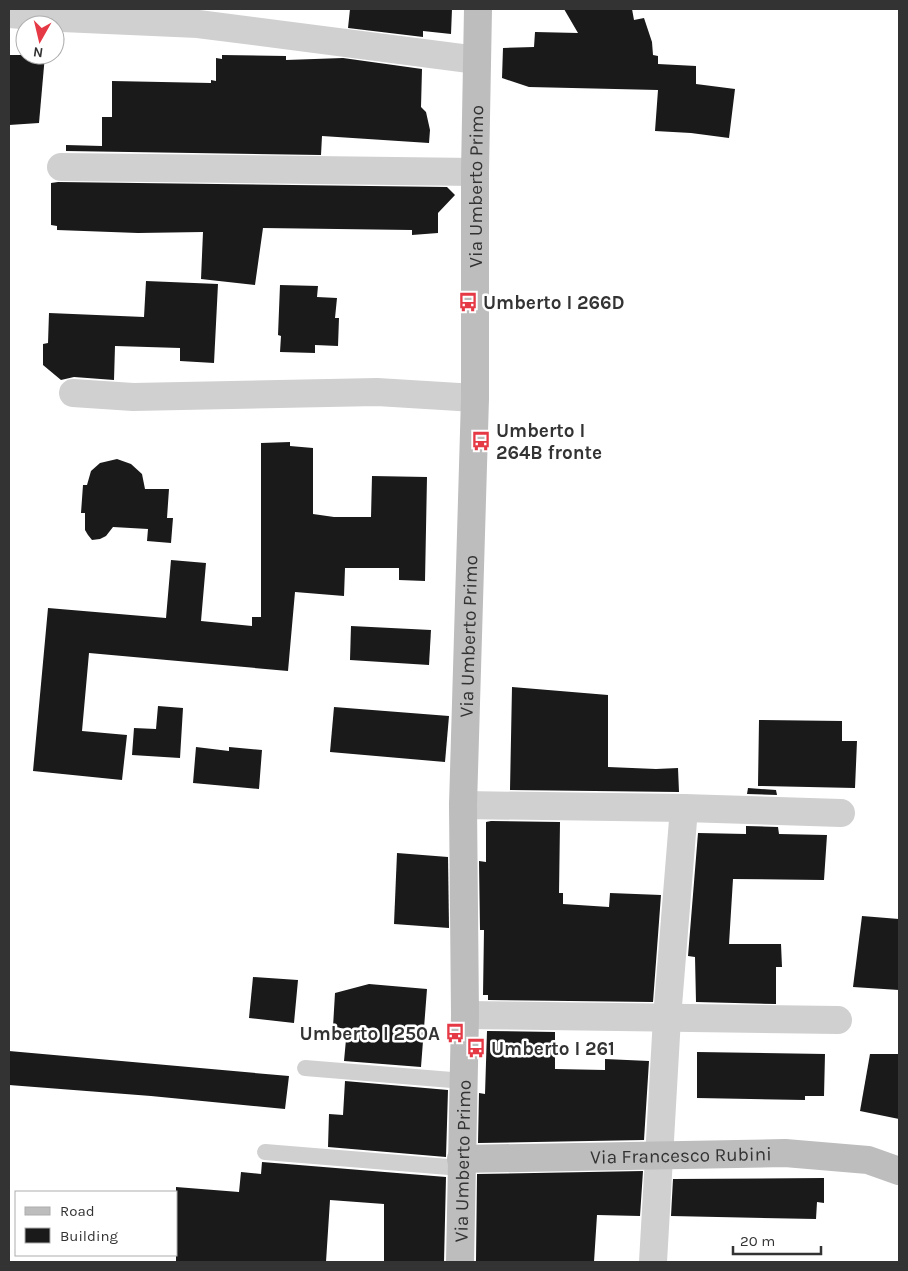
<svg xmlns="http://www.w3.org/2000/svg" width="908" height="1271" font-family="Karla,sans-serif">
  <rect width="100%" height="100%" fill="#fff"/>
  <g fill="#1a1a1a">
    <polygon points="350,9 452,9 451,34 423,31 423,37 348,28"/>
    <polygon points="564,9 632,9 634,20 644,18 652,42 653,55 658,56 658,64 696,66 696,84 735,89 729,138 691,133 655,131 658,90 529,87 502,78 503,48 534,47 535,32 578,33"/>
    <polygon points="9,55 45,55 39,123 9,125"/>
    <polygon points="222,55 286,56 286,60 343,58 422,69 421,107 426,112 430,130 429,143 322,136 321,155 66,151 66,145 102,146 102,117 112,117 112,81 211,83 211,80 216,81 216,58 222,59"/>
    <polygon points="58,182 447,187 455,195 438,213 438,233 412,235 412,230 263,228 255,285 201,279 203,232 138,233 57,230 57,226 51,225 51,183"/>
    <polygon points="146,281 218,284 214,363 180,361 180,348 115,346 114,380 74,377 61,380 43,365 43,344 48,343 49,313 144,317"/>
    <polygon points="280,285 318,286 317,297 337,298 335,318 339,318 338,346 315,345 315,353 280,352 281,336 278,335"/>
    <polygon points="290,442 290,446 313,448 313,514 334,517 371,517 372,476 427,477 425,581 399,580 399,568 345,568 344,596 295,592 288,671 89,653 82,731 127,735 122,780 33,771 48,608 166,618 171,560 206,563 201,621 252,626 252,617 261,617 261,443"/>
    <polygon points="117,459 131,464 142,474 145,489 169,489 167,518 173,518 171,543 147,541 148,529 113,527 106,536 100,539 92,540 88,535 85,530 85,513 81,513 83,485 87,485 91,471 100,463"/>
    <polygon points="351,626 431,630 429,665 350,660"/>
    <polygon points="512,687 608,695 608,767 656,769 678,768 679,792 510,790"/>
    <polygon points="158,706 183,708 180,758 132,755 134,728 156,729"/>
    <polygon points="334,707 449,716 445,762 330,752"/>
    <polygon points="759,720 842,721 842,741 857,741 855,788 758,786"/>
    <polygon points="196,747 229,751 229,747 262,750 259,789 193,783"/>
    <polygon points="748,788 776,790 777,795 747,794"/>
    <polygon points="491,821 560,822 559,893 563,893 563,904 609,907 610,893 661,895 653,1002 488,1000 488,995 483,995 484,930 480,930 479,861 486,862 486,822"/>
    <polygon points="746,826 778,827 779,834 827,835 824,880 733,879 729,944 781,944 782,967 776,967 776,1004 696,1002 695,957 688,956 698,833 746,834"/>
    <polygon points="397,853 448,857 449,928 394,924"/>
    <polygon points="862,916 899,919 899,990 853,987"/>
    <polygon points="253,977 298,980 294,1023 249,1018"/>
    <polygon points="369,984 427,989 421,1067 344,1061 347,1029 333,1027 335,993"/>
    <polygon points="487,1031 555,1032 555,1069 605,1070 605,1059 649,1061 644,1140 478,1143 479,1093 485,1094"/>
    <polygon points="9,1051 289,1076 285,1109 151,1096 9,1085"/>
    <polygon points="697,1052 825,1054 824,1096 805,1096 805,1100 697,1098"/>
    <polygon points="870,1054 899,1054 899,1119 860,1111"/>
    <polygon points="345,1081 448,1090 446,1157 328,1147 329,1114 343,1115"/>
    <polygon points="262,1162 446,1177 444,1262 384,1262 384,1204 330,1200 326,1262 176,1262 176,1187 239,1192 241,1172 261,1174"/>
    <polygon points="643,1171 640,1216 597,1215 594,1262 476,1262 477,1174"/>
    <polygon points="824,1178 824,1203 817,1202 816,1219 671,1216 673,1179"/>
  </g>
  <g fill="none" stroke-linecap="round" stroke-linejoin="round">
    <g stroke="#d0d0d0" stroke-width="16">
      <polyline points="305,1068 464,1081"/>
      <polyline points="265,1152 461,1168"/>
    </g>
    <g stroke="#d0d0d0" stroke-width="28">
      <polyline points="9,14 62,18 198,24 477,60"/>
      <polyline points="61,167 475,172"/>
      <polyline points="73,393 133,397 377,392 475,398"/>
      <polyline points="463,805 684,808 841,813"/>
      <polyline points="465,1015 838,1020"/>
      <polyline points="653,1262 667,1018 684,808"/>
    </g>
    <g stroke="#bdbdbd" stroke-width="28">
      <path id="s1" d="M461,1159l324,-6 83,7 31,11"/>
      <path id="s2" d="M460,1262l5,-247 -2,-210 12,-407v-226l3,-163"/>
    </g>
  </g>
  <defs>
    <symbol id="bus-bare" viewBox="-9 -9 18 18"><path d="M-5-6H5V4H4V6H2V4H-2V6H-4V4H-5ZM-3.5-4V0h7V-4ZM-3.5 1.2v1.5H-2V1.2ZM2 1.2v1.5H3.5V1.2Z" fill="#e63946" stroke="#fff" stroke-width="2.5" paint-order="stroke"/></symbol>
  </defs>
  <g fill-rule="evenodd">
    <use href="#bus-bare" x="454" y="288" width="28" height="28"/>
    <use href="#bus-bare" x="467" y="427" width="28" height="28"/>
    <use href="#bus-bare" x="441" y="1019" width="28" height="28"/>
    <use href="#bus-bare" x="462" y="1034" width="28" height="28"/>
  </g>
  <g text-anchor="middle" stroke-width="5" stroke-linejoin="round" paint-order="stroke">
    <g font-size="19" fill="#333" stroke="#fff">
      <text dy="7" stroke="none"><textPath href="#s2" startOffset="1076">Via Umberto Primo</textPath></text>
      <text dy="7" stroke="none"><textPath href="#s2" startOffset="626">Via Umberto Primo</textPath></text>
      <text dy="7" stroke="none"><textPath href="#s1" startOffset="220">Via Francesco Rubini</textPath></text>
      <text dy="7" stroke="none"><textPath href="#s2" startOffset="101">Via Umberto Primo</textPath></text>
    </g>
    <g font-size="19" font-weight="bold" fill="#333" stroke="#fff" text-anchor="start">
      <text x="483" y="309">Umberto I 266D</text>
      <text x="496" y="437">Umberto I<tspan x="496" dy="22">264B fronte</tspan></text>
      <text x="440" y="1040" text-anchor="end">Umberto I 250A</text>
      <text x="491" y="1055">Umberto I 261</text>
    </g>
  </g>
  <rect width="908" height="1271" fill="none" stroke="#333333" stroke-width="20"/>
  <rect x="15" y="1191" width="162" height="65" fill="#ffffff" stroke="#adadad"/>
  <rect x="25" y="1207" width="25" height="8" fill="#bdbdbd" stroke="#adadad"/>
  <text x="60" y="1216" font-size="15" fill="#333333">Road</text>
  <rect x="25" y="1228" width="25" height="15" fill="#1a1a1a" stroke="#adadad"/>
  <text x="60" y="1241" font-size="15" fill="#333333">Building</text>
  <g transform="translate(40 40) rotate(188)"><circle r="24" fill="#ffffff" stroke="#adadad"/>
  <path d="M0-4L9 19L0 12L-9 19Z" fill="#e63946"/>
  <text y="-8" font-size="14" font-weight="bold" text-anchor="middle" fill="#333333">N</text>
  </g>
  <path d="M733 1246v8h88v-8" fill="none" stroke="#333333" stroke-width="2.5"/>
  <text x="740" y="1246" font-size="15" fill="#333333" stroke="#ffffff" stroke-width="4" paint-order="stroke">20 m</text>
</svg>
